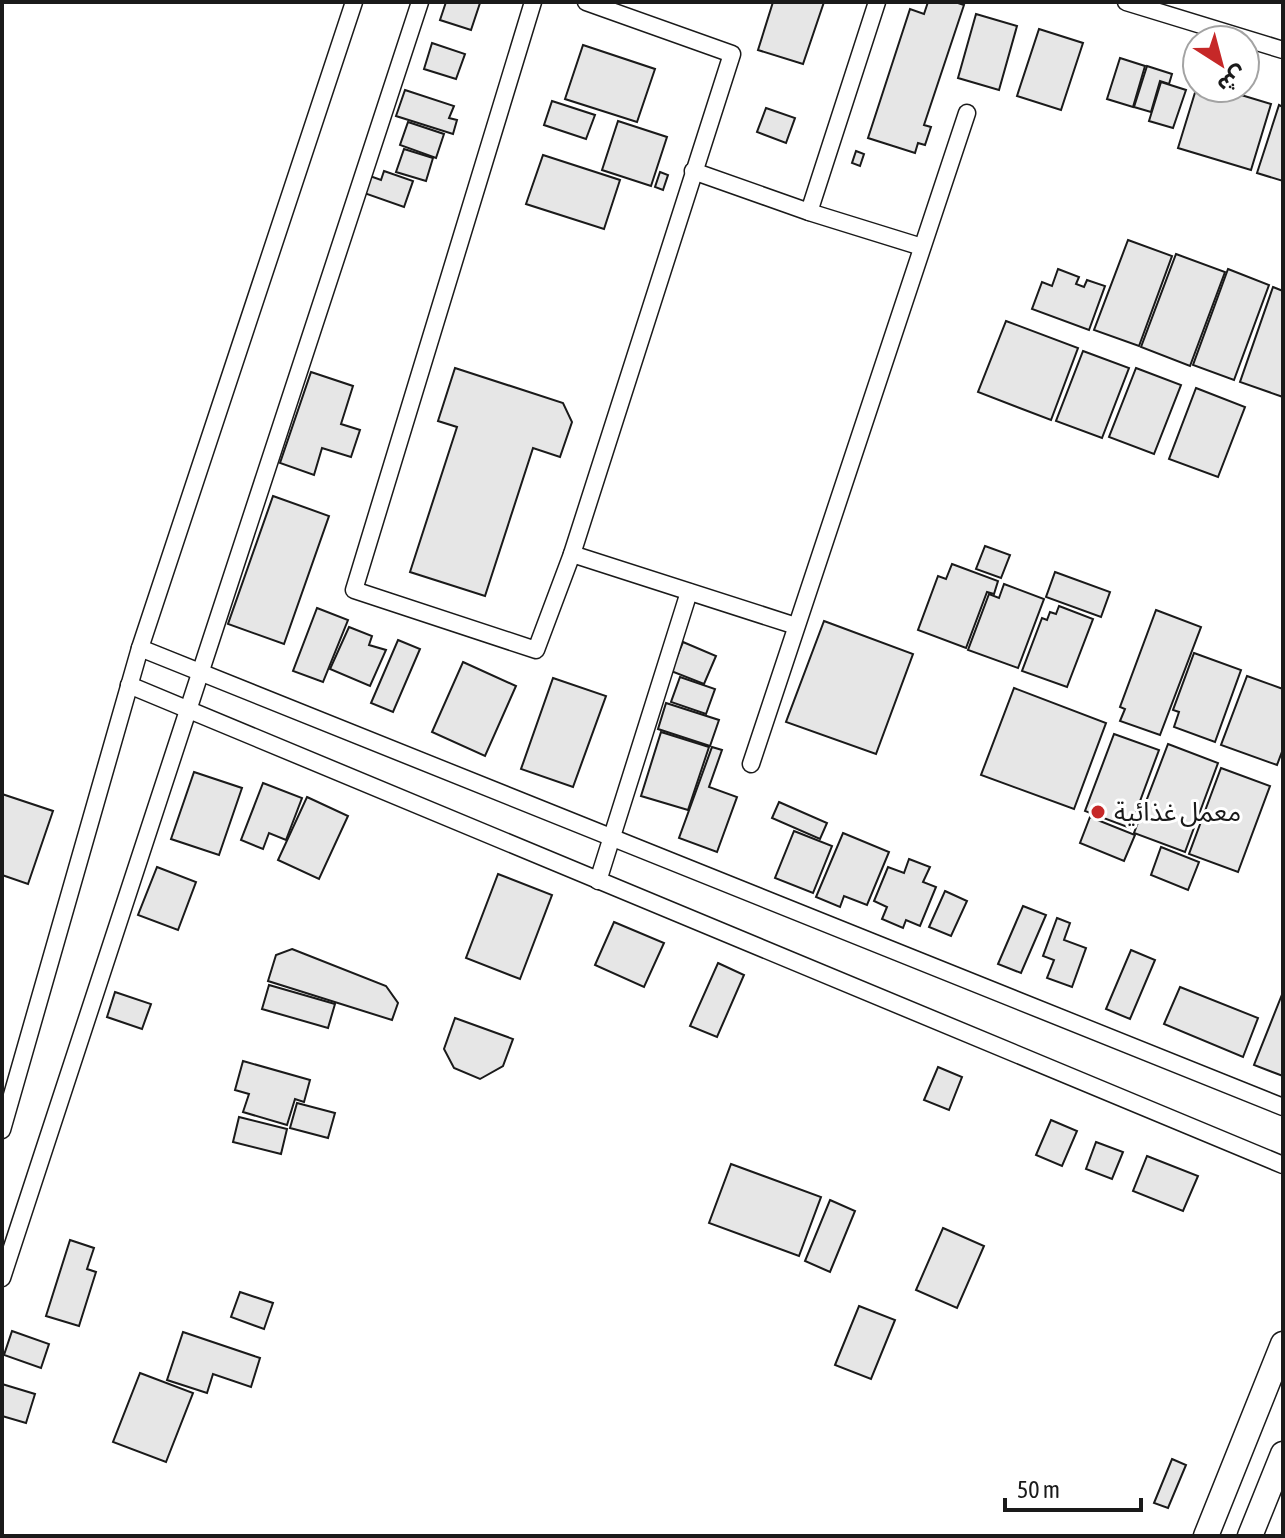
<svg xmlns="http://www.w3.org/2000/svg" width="1285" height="1538" font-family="'Asap Condensed','Noto Sans Arabic',sans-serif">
  <rect width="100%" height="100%" fill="#fff"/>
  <g fill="#e6e6e6" stroke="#1a1a1a" stroke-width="2">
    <polygon points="446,2 480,3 471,30 440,20"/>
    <polygon points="773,2 824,2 803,64 758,50"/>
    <polygon points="928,2 955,2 964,5 924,125 931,127 925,145 918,143 915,153 868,138 910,9 924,14"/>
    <polygon points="976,14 1017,26 999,90 958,78"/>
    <polygon points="1039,29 1083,43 1061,110 1017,96"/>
    <polygon points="432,43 465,54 456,79 424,69"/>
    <polygon points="583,45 655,69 637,122 565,99"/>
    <polygon points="1120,58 1145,66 1133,107 1107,99"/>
    <polygon points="1147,66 1172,74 1169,84 1160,81 1151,112 1134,107"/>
    <polygon points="1161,82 1186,90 1173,128 1149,121"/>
    <polygon points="1197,86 1218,88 1271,104 1251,170 1178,148"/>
    <polygon points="405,90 454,106 449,118 457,120 453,134 396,116"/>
    <polygon points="552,101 595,115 586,139 544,125"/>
    <polygon points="1279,105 1283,107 1283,181 1257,173"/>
    <polygon points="766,108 795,118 786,143 757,132"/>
    <polygon points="618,121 667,137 651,186 602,170"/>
    <polygon points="408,122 444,134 436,158 400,145"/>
    <polygon points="404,149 433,158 426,181 396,172"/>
    <polygon points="856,151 864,154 860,166 852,163"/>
    <polygon points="543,155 620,180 604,229 526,204"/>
    <polygon points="384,171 413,181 404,207 364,193 370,176 381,180"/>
    <polygon points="660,172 668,175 663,190 655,187"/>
    <polygon points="1128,240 1172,256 1139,346 1094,330"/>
    <polygon points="1176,254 1225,272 1190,366 1141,347"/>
    <polygon points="1058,269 1079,277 1076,284 1084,287 1087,280 1105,286 1089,330 1032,309 1042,282 1052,286"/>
    <polygon points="1228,269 1269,285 1234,380 1193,365"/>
    <polygon points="1273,287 1283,291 1283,397 1240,382"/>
    <polygon points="1006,321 1078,348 1051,420 978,392"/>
    <polygon points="1083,351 1129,368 1102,438 1056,421"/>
    <polygon points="455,368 563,403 572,422 560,457 533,448 485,596 410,572 457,427 438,421"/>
    <polygon points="1136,368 1181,385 1154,454 1109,437"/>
    <polygon points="311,372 353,386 341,424 360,430 351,457 322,448 314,475 280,463"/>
    <polygon points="1196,388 1245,407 1218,477 1169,459"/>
    <polygon points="273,496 329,516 284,644 228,624"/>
    <polygon points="985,546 1010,555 1001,578 976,569"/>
    <polygon points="952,564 998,581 994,594 987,592 966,648 918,630 938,576 946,579"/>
    <polygon points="1055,572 1110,592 1101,617 1046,597"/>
    <polygon points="1004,584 1044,599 1018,668 968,650 989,594 999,598"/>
    <polygon points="1059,606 1093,619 1067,687 1022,671 1042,618 1047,620 1050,612 1056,614"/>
    <polygon points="317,608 348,620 323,682 293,671"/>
    <polygon points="1156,610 1201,627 1160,735 1120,721 1125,709 1120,707"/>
    <polygon points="824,621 913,654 876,754 786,722"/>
    <polygon points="349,627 372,636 369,645 386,650 370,686 330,669"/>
    <polygon points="398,640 420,649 393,712 371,703"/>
    <polygon points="683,642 716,656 704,684 671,671"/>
    <polygon points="1194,653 1241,670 1215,742 1174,727 1179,712 1173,710"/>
    <polygon points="463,662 516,686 485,756 432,732"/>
    <polygon points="1247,676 1283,689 1283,749 1277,765 1221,745"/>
    <polygon points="680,677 715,689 706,714 671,702"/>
    <polygon points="553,678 606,696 573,787 521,769"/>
    <polygon points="1014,688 1106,723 1074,809 981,775"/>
    <polygon points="666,703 719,720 710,746 658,729"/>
    <polygon points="661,732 709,747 688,810 641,796"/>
    <polygon points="1114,734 1159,750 1130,828 1085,811"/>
    <polygon points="1168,744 1218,763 1185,852 1134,833"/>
    <polygon points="712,747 722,750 709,787 737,797 717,852 679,838"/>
    <polygon points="1221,768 1270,786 1238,872 1189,854"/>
    <polygon points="194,772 242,788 219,855 171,839"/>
    <polygon points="263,783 302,798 286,840 269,833 263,849 241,840"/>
    <polygon points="2,794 53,811 28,884 2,875"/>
    <polygon points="307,797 348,816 319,879 278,860"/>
    <polygon points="779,802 827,823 820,839 772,818"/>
    <polygon points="1090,817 1135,835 1124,861 1080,843"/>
    <polygon points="794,831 832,846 813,893 775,878"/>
    <polygon points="843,833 889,852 867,905 844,896 840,907 816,897"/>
    <polygon points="1161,847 1199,862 1188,890 1151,875"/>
    <polygon points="909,859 930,867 923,882 936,887 920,926 906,920 903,928 882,919 887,907 874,901 888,867 904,873"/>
    <polygon points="157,867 196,882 178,930 138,915"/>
    <polygon points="498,874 552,895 520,979 466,958"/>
    <polygon points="945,891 967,901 951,936 929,927"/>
    <polygon points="1023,906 1046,915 1021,973 998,964"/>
    <polygon points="1057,918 1070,923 1064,940 1086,948 1072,987 1047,978 1054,960 1043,956"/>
    <polygon points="614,922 664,943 644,987 595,965"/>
    <polygon points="292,949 386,986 398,1003 392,1020 268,981 276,955"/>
    <polygon points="1131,950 1155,960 1130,1019 1106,1009"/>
    <polygon points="718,963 744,975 717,1037 690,1026"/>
    <polygon points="269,985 335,1004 328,1028 262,1009"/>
    <polygon points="1180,987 1258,1018 1243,1057 1164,1024"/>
    <polygon points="115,992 151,1004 142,1029 107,1017"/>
    <polygon points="1283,992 1283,1076 1254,1065"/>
    <polygon points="455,1018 513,1039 503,1066 480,1079 454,1068 444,1049"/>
    <polygon points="243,1061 310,1080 304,1102 295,1099 287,1125 243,1112 249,1094 235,1090"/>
    <polygon points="938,1067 962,1077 949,1110 924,1100"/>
    <polygon points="297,1103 335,1113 328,1138 290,1128"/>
    <polygon points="239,1117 287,1129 281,1154 233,1142"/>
    <polygon points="1051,1120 1077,1131 1062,1166 1036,1155"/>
    <polygon points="1096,1142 1123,1152 1112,1179 1086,1169"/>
    <polygon points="1147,1156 1198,1176 1183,1211 1133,1191"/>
    <polygon points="731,1164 821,1197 799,1256 709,1223"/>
    <polygon points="830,1200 855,1211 830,1272 805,1261"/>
    <polygon points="943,1228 984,1246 957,1308 916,1290"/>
    <polygon points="70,1240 94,1248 87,1269 96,1272 79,1326 46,1316"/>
    <polygon points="240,1292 273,1303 264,1329 231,1317"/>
    <polygon points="859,1306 895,1320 871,1379 835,1365"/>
    <polygon points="12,1331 49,1344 41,1368 4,1355"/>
    <polygon points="183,1332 260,1358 251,1387 213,1374 207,1393 167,1380"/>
    <polygon points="140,1373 193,1393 166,1462 113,1442"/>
    <polygon points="2,1384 35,1394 26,1423 2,1416"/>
    <polygon points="1172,1459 1186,1465 1168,1508 1154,1503"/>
  </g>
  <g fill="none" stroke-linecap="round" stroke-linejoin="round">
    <defs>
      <g id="street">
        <polyline points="533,2 354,590 536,650 572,554 732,54 586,2"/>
        <polyline points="1126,2 1283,50"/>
        <polyline points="693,171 809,212 922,247"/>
        <polyline points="809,212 877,2"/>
        <polyline points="572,554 796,626"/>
        <polyline points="140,648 1283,1107"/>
        <polyline points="129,685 1283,1165"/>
        <polyline points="751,764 967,113"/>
        <polyline points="598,881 689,592"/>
        <polyline points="2,1130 140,648 354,2"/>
        <polyline points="2,1278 420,2"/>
      </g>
      <g id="secondary">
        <polyline points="1206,1536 1283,1344"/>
        <polyline points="1250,1536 1283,1454"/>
      </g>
    </defs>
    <use href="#street" stroke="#1a1a1a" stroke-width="19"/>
    <use href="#secondary" stroke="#1a1a1a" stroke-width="27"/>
    <use href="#street" stroke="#fff" stroke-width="16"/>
    <use href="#secondary" stroke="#fff" stroke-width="24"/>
  </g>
  <circle fill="#c62828" stroke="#fff" stroke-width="3" cx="1098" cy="812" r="8"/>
  <g text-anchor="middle" stroke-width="6" stroke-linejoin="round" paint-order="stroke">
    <g font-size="26" fill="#1a1a1a" stroke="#fff" text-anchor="start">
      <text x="1114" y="821">معمل غذائية</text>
    </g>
  </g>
  <rect width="1285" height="1538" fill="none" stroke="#1a1a1a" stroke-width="8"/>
  <g transform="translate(1221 64) rotate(144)"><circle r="38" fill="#ffffff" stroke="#a3a3a3" stroke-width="2"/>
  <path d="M0-6L14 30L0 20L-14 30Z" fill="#c62828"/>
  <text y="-12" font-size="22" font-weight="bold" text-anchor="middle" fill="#1a1a1a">ش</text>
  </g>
  <path d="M1005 1498v12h136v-12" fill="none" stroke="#1a1a1a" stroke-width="4"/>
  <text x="1017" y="1498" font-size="24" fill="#1a1a1a" stroke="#ffffff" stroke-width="6" paint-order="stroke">50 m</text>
</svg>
